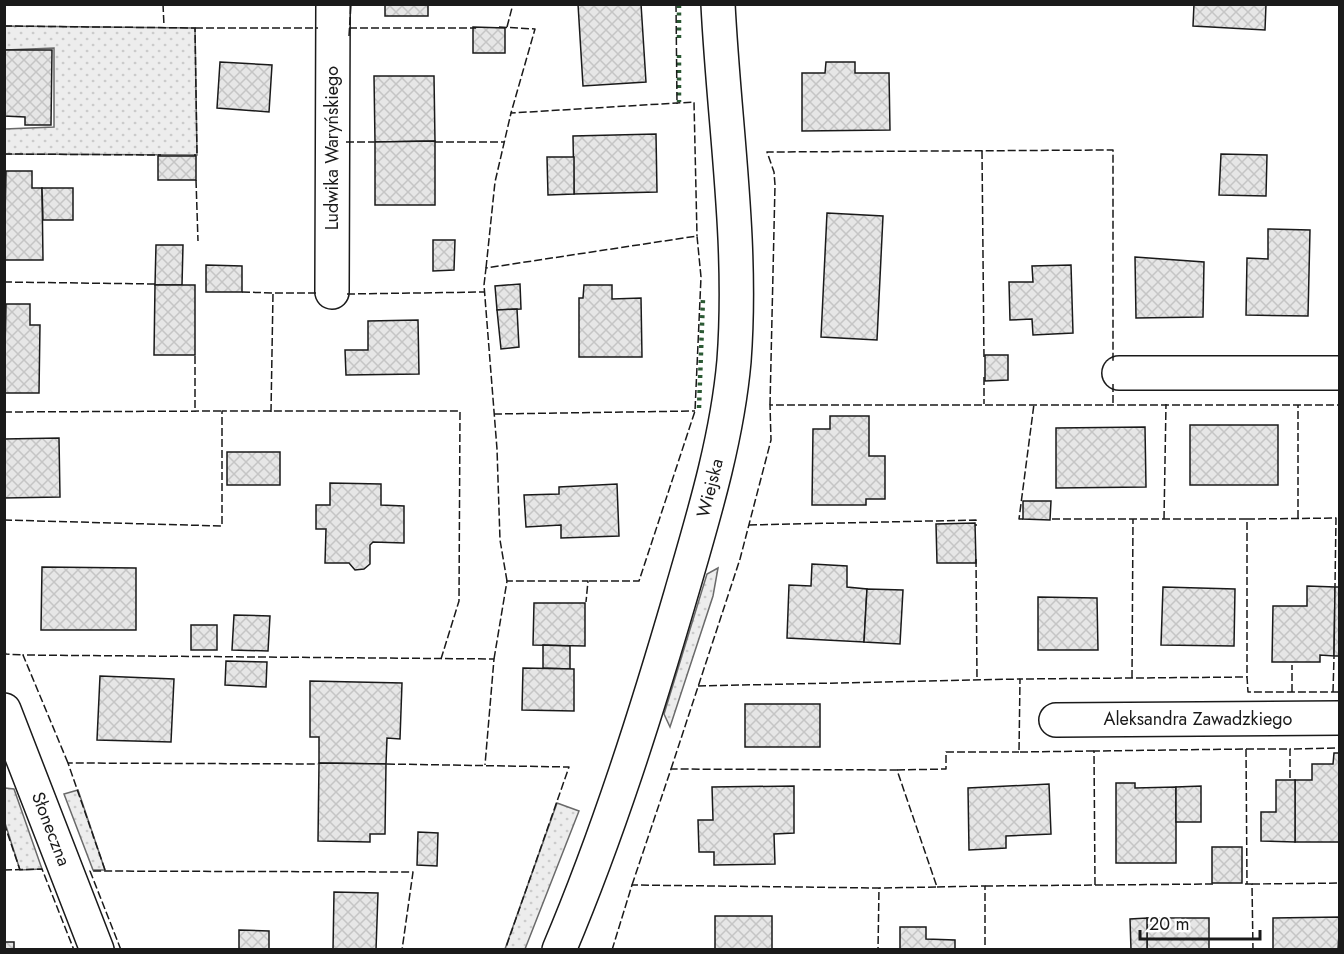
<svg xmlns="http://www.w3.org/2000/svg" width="1344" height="954" font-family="Jost,sans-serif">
  <defs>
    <pattern id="grass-dots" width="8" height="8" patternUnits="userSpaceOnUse" patternTransform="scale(1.5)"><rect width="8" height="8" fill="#ededed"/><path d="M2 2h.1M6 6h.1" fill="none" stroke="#cbcbcb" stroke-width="1.8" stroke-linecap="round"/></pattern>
    <pattern id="building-cross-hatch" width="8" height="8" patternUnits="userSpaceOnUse" patternTransform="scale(1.5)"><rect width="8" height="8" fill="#e6e6e6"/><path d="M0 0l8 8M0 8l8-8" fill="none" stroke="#c5c5c5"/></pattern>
  </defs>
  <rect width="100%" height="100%" fill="#fff"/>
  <g fill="url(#grass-dots)" stroke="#6a6a6a" stroke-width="1.5">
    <polygon points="5,26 195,28 197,155 5,154 5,129 54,127 54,48 5,50"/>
    <polygon points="718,568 713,596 670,727 664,714 707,574"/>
    <polygon points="5,788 14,789 42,869 20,870 5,823"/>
    <polygon points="78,790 105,870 93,870 64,794"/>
    <polygon points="557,803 579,811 525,949 505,949"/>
  </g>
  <g fill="url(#building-cross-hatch)" stroke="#1a1a1a" stroke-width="1.5">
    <rect x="385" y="4" width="43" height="12"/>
    <polygon points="578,4 641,4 646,82 583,86"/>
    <polygon points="1194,4 1266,4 1265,30 1193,26"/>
    <polygon points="473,27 505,28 505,53 473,53"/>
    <polygon points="4,50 52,50 51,125 25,125 25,117 4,116"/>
    <polygon points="220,62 272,65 269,112 217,108"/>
    <polygon points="826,62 855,62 855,73 889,73 890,130 802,131 802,73 825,73"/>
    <polygon points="374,76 434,76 435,141 375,142"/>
    <polygon points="656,134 657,192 574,194 573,136"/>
    <polygon points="435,141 435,205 375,205 375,142"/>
    <polygon points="1221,154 1267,155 1266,196 1219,195"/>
    <rect x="158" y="156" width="38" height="24"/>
    <polygon points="547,157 574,157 574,194 548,195"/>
    <polygon points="6,171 32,171 32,188 42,188 43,260 4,260"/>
    <polygon points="42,188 73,188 73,220 43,220"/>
    <polygon points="827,213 883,216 877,340 821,337"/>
    <polygon points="1268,229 1310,230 1308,316 1246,315 1247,258 1268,259"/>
    <polygon points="433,240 455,240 454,270 433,271"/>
    <polygon points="156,245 183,245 182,285 155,285"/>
    <polygon points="1135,257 1204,262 1203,317 1136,318"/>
    <polygon points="206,265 242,266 242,292 206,292"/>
    <polygon points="1071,265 1073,333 1033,335 1032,319 1010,320 1009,282 1033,282 1032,266"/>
    <polygon points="520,284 521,309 497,310 495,286"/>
    <polygon points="155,285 195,285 195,355 154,355"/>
    <polygon points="584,285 612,285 612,299 641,298 642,357 579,357 579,298 583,298"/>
    <polygon points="6,304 30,304 30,325 40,325 39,393 4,393"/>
    <polygon points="517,309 519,347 501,349 497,310"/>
    <polygon points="418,320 419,374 346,375 345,350 368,350 368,321"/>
    <polygon points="985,355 1008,355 1008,380 985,381"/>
    <polygon points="830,416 869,416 869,456 885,456 885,499 866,499 866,505 812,505 813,429 830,429"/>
    <rect x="1190" y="425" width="88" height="60"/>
    <polygon points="1145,427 1146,487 1056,488 1056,428"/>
    <polygon points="59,438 60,497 4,498 4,439"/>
    <rect x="227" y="452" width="53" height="33"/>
    <polygon points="330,483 381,484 381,505 404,506 404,543 373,542 370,545 370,564 364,569 355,570 349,563 325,563 326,529 316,529 316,505 330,505"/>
    <polygon points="617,484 619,536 561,538 561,525 526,527 524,495 559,494 559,487"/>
    <polygon points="1023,501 1051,501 1050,520 1023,519"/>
    <polygon points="975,523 976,563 937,563 936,524"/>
    <polygon points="812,564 847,566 847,587 867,589 864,642 787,638 789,585 811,586"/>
    <polygon points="42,567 136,568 136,630 41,630"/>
    <polygon points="1307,586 1335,587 1334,656 1320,655 1320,662 1272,662 1273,606 1307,606"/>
    <polygon points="1163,587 1235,589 1234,646 1161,645"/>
    <polygon points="1335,587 1340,587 1340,656 1334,656"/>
    <polygon points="867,589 903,590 900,644 864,642"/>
    <polygon points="1038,597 1097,598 1098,650 1038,650"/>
    <polygon points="534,603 585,603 585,646 533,645"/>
    <polygon points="234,615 270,616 268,651 232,650"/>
    <rect x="191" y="625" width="26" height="25"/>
    <polygon points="543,645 570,646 570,669 543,668"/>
    <polygon points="226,661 267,662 266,687 225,685"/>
    <polygon points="523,668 574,669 574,711 522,710"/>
    <polygon points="100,676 174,679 171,742 97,740"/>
    <polygon points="310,681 402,683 400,739 387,738 386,764 319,763 319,737 310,737"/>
    <rect x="745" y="704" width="75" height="43"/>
    <polygon points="1334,753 1340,753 1340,842 1295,842 1295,780 1312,780 1312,764 1333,764"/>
    <polygon points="319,763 386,764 385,834 370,834 370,842 318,841"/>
    <polygon points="1276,780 1295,780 1295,842 1261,841 1261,812 1276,812"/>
    <polygon points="1116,783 1135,783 1135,788 1176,787 1176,863 1116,863"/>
    <polygon points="1049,784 1051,834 1006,836 1006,848 969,850 968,788"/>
    <polygon points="794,786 794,833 774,834 775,864 714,865 714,852 699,852 698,820 713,820 712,787"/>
    <polygon points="1201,786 1201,822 1176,822 1176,787"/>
    <polygon points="418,832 438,833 437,866 417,865"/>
    <rect x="1212" y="847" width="30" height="36"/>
    <polygon points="334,892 378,893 376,950 333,950"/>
    <rect x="715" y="916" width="57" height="34"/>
    <polygon points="1340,917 1338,950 1273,950 1273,918"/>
    <rect x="1147" y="918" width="62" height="32"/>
    <polygon points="1147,918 1147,950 1131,950 1130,919"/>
    <polygon points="900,927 926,927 926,939 955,940 955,950 900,950"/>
    <polygon points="239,930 269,931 269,950 239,950"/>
    <rect x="4" y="942" width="10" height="8"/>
  </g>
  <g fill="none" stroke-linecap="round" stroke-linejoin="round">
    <defs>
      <g id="minor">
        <polyline points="332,292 333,4"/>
        <polyline points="1119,373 1340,373"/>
        <polyline points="4,710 97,950"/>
        <polyline points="1056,720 1340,718"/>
        <path d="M559,950c49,-116 87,-236 122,-356 22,-76 46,-154 53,-233 9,-120 -10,-237 -16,-357"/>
      </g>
    </defs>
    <use href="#minor" stroke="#1a1a1a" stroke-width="36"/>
    <use href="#minor" stroke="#fff" stroke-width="33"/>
    <g stroke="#2b5a34" stroke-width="4.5" stroke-dasharray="3 4.5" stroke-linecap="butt">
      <polyline points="679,38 679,4"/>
      <polyline points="679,55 679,102"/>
      <polyline points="699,408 703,298"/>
    </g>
    <g stroke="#1a1a1a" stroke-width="1.5" stroke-dasharray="8 3" stroke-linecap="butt">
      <polyline points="163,4 164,26"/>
      <polyline points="676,4 677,104"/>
      <polyline points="4,26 195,28 197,155 194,155"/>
      <polyline points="499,27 535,29 511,113"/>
      <polyline points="507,27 513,4"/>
      <polyline points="195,28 318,28"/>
      <polyline points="349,28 476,28"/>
      <polyline points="349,36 351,4"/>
      <polyline points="346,142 374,142"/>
      <polyline points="435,142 504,142"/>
      <polyline points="982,151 984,359"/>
      <polyline points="4,154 161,155"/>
      <polyline points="196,180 198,241"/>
      <polyline points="486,268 495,182 511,113 694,102 697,236"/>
      <polyline points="4,282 155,284"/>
      <polyline points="242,292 273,293"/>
      <polyline points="347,294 484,292"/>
      <polyline points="195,356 195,412"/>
      <polyline points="984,377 984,404"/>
      <polyline points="1113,384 1113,404"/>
      <polyline points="770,405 775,185 774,172 767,152 1113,150 1113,363"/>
      <polyline points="4,412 222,411"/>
      <polyline points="271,412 273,293 319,293"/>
      <polyline points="494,414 695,411"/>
      <polyline points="1298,518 1298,405"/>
      <polyline points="1023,519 1019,519 1034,404"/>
      <polyline points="1052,519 1247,519 1247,677"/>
      <polyline points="1164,519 1166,404"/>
      <polyline points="1247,519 1336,518 1335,586"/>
      <polyline points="4,520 222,526 222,411 460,411 459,601 441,659"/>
      <polyline points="749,525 976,520 976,526"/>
      <polyline points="976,559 977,679"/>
      <polyline points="507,581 500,540 497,449 484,285 486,268 697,236 701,277 695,411 639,581 588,581"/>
      <polyline points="4,650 6,654 23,655"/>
      <polyline points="494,659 507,581 588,581 586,602"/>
      <polyline points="1132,678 1133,519"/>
      <polyline points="698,686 1020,679"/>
      <polyline points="1292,692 1292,665"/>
      <polyline points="1333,692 1334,657"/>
      <polyline points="1246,749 1290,749"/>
      <polyline points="1094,751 1019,752 1020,679 1247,677 1248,692 1340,692"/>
      <polyline points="68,763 23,655 494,659 485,765"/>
      <polyline points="387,764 569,767 505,950"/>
      <polyline points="671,769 740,559 771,440 770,405 1340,405"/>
      <polyline points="897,770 946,769 946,752 1019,752"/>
      <polyline points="1290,778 1290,749 1340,748"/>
      <polyline points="4,823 20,870"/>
      <polyline points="4,870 42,869 74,950"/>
      <polyline points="105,870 68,763 318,764"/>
      <polyline points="1245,884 1252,884 1253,950"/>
      <polyline points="1252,884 1340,883"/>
      <polyline points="632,885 671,769 897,770 937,887 879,888"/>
      <polyline points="1095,885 1094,751 1246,749 1247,884"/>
      <polyline points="985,886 1215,884"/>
      <polyline points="937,887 985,886 985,950"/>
      <polyline points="121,950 90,871 413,872 402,950"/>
      <polyline points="612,950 632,885 879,888 878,950"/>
    </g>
  </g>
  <g text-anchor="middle" stroke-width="4.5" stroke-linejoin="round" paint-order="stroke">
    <g font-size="18" fill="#1a1a1a" stroke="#fff">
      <text transform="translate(332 148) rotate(-90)" y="6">Ludwika Waryńskiego</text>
      <text transform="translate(710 488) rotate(-76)" y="6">Wiejska</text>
      <text x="1198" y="725">Aleksandra Zawadzkiego</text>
      <text transform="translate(51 829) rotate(69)" y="6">Słoneczna</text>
    </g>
  </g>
  <rect width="1344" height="954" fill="none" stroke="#1a1a1a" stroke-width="12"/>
  <path d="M1140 930v9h120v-9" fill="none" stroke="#1a1a1a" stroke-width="3"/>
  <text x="1149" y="930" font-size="18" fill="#1a1a1a" stroke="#ffffff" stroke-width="4.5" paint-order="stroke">20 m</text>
</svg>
